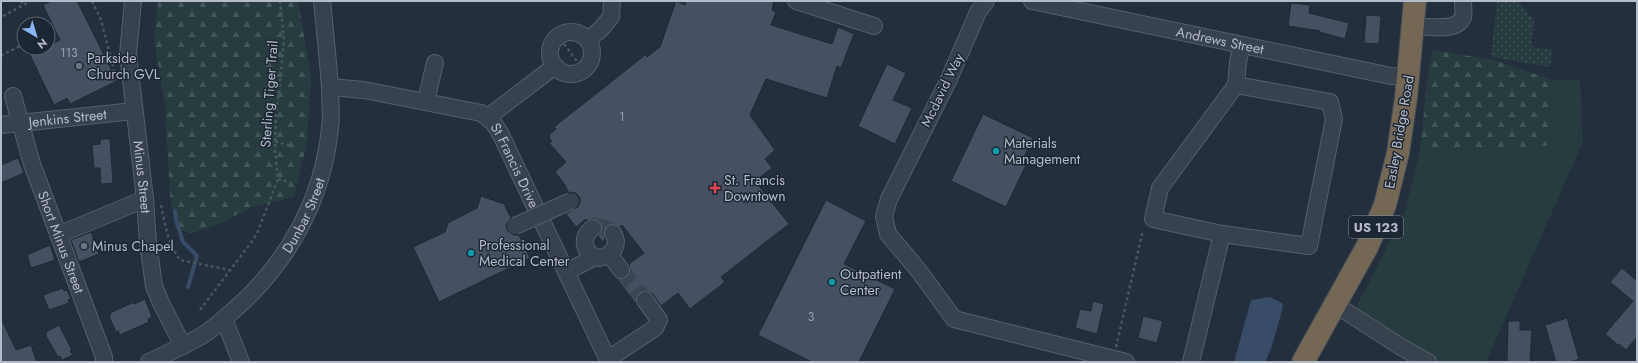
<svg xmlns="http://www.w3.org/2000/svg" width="1638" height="363" font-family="Jost,sans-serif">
  <defs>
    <pattern id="forest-firs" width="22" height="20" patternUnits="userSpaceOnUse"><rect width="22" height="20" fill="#263c3f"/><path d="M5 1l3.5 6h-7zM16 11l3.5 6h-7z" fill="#435659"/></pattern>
    <pattern id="park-dots" width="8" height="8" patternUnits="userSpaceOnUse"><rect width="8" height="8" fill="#263c3f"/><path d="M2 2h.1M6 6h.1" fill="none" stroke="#435659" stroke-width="1.8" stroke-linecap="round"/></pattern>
  </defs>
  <rect width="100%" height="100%" fill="#242f3e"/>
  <polygon fill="#263c3f" points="1553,80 1580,80 1583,142 1486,362 1420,362 1348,321 1369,283 1405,211 1420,151 1548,146"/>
  <g fill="url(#forest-firs)">
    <polygon points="158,1 298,1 311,77 307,143 294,197 252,207 212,227 191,233 176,229 170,197 165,106 154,39"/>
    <polygon points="1433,50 1494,60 1553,80 1548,146 1420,151 1428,72"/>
  </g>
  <polygon fill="url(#park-dots)" points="1497,1 1518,1 1531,17 1534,18 1533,38 1530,39 1534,48 1552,49 1550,67 1491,57"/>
  <polygon fill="#394c67" points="1270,297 1282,303 1283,307 1271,349 1265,362 1234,362 1251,300"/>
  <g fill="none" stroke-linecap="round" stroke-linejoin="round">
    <polyline stroke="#394c67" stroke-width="4" points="175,211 176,220 183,242 197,256 188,287"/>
  </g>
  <g fill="#455162" stroke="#1f2835">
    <polygon points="51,1 77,1 117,81 70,104 67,98 54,105 30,55 44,48 48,48 48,46 60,40 43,5"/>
    <polygon points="676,1 685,5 686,1 774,1 772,10 776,12 771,25 832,44 838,27 854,34 841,68 837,66 827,98 766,79 750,115 775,150 765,159 772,168 755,181 789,224 721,277 725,282 690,309 678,293 661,306 653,294 645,291 640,292 637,296 636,300 637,305 616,278 622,279 627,277 630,269 629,264 644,253 622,225 620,227 614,224 606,227 604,232 605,239 603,242 598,236 602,232 602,226 597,219 592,219 587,221 586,219 576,227 566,214 578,207 580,202 580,198 576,193 568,192 565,185 555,172 566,162 549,143 552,141 549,138 550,136 549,135 556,129 554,127 645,55 647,57 660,47"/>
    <polygon points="1291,3 1310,5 1309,13 1349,23 1345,39 1319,32 1320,31 1288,26"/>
    <polygon points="1366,15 1381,16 1379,44 1364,43"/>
    <polygon points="887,64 906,73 893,100 912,108 895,144 858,126"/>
    <polygon points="983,114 1033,138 1021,163 1026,165 1006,207 951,181"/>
    <polygon points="100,139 110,139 113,183 101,184 100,168 94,168 92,145 100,144"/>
    <polygon points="18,158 24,173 1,183 1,165"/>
    <polygon points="481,196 504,204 511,218 506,225 507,230 514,235 519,235 530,258 439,302 413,247 445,232 448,223 477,208"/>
    <polygon points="826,200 866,221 844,264 895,289 859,362 812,362 758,335"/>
    <polygon points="91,232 99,254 79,262 71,240"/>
    <polygon points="50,245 55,260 31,268 27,255"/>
    <polygon points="1622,268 1637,281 1637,337 1626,350 1619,344 1618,345 1605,334 1633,301 1610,282"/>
    <polygon points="63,288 64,291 67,290 71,299 68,300 69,303 49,310 43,295"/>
    <polygon points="145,299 152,317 148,319 149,322 120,335 118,331 116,332 109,316 111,315 110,313 134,302 134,304"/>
    <polygon points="1093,301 1104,304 1097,334 1075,328 1080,309 1091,311"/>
    <polygon points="1143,316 1163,321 1157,343 1138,338"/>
    <polygon points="1,318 16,350 31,345 37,362 1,362"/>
    <polygon points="1567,318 1579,359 1570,362 1556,362 1545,325"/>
    <polygon points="1508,321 1520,321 1520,330 1532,330 1530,362 1507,362"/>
    <polygon points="59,325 72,350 70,351 73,355 62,360 60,356 58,357 46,336 46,332"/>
  </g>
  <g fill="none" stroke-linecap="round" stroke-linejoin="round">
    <g stroke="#3a4453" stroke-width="16" stroke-dasharray="16 8" stroke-linecap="butt">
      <path d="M593,228c7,-3 14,-1 20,5"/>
      <polyline points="621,270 645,300"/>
    </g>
    <defs>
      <g id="minor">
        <path id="s1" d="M133,1l-5,53 17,145 3,44 6,43 7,17 22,43"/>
        <polyline points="796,1 874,26"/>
        <polyline points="986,1 978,12 949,79 889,199 884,216 888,234 919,271 954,319 1126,362"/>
        <path id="s2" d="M1032,1l359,75 18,1"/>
        <path d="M1413,26c13,0 44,7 50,-9 1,-5 0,-11 0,-16"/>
        <circle cx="571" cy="53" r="21"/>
        <polyline points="588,40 601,29 611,17 612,1"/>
        <polyline points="1236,85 1330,102 1334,119 1309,246 1222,234 1153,219 1160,188 1236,85 1238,62 1242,45"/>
        <path id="s3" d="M330,87l34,3 117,23 12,9 8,13 108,227"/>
        <path id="s4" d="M13,96l19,68 72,193v5"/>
        <polyline points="426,101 435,63"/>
        <polyline points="488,117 555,66"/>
        <path id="s5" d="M1,125l133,-14"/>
        <path d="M593,228c-14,9 -9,27 6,30 14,-2 21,-13 14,-25"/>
        <polyline points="58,235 145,199"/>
        <polyline points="610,255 621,270"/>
        <polyline points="566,272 595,257"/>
        <polyline points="1336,305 1401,347 1428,362"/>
        <polyline points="224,319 241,362"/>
        <polyline points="608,359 655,328 659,320 645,300"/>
        <path id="s6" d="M149,362c19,-9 37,-17 54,-27 11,-7 21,-16 31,-25 54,-47 89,-111 96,-182 2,-13 0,-27 0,-40 -2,-29 -5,-58 -8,-87"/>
        <polyline points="1191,362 1222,234"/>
      </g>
      <polyline id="highway" points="1303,362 1367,247 1385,205 1398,153 1406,98 1415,1"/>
    </defs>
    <use href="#minor" stroke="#565f6c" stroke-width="18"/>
    <use href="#highway" stroke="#434c59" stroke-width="24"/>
    <g stroke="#44595c" stroke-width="2.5" stroke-dasharray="3 3" stroke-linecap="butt">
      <polyline points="21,1 23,5"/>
      <polyline points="92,1 101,20 114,71"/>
      <polyline points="3,16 31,1"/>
      <polyline points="48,31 54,28"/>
      <polyline points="564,44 579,64"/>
      <polyline points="1,54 2,55 24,44"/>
      <polyline points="275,141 293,147"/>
      <polyline points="278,179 289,182"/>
      <path d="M161,205c4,20 7,38 19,55l50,10"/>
      <polyline points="200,310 253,240 258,231 278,179 275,150 276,113 281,74 284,39 280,1"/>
      <polyline points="1116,347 1143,230"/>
    </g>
    <use href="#minor" stroke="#38414e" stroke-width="16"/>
    <use href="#highway" stroke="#746855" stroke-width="22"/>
    <defs>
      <polyline id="minor-bridge" points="515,226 571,201"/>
    </defs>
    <use href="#minor-bridge" stroke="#565f6c" stroke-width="18" stroke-linecap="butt"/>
    <use href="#minor-bridge" stroke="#38414e" stroke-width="16"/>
  </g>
  <g fill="#6b7280" stroke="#1d2633" stroke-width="1.5">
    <circle cx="79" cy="66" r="4"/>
    <circle cx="84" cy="246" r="4"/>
  </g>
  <g fill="#0f9aa8" stroke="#1d2633" stroke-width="1.5">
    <circle cx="996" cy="151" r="4"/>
    <circle cx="471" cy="253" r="4"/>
    <circle cx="832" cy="282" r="4"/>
  </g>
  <path fill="#e0444e" stroke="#1d2633" stroke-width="1.5" d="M713 182h4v4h4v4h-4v4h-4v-4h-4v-4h4z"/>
  <g text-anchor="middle" stroke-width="3" stroke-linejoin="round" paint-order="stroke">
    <g font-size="12" fill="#98a1af">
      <text x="69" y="57">113</text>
      <text x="622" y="121">1</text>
      <text x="811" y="321">3</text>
    </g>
    <rect fill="#1d2633" stroke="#878f9c" stroke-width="1" x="1349" y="216" width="54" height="22" rx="3"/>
    <g font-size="13" font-weight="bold" fill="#b4bcc9">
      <text x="1376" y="232">US 123</text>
    </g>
    <g font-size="14" fill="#b4bcc9" stroke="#1d2633">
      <text dy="5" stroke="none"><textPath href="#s2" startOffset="192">Andrews Street</textPath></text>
      <text transform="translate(942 90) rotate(-64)" y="5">Mcdavid Way</text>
      <text transform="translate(269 94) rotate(-86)" y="5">Sterling Tiger Trail</text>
      <text dy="5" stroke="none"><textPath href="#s5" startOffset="67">Jenkins Street</textPath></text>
      <text transform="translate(1399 132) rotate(-80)" y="5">Easley Bridge Road</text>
      <text dy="5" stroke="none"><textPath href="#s3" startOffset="217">St Francis Drive</textPath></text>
      <text dy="5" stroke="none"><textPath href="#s1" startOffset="177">Minus Street</textPath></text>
      <text dy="5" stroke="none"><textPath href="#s6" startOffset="219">Dunbar Street</textPath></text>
      <text dy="5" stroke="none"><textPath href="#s4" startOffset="154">Short Minus Street</textPath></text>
    </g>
    <g font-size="14" fill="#b4bcc9" stroke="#1d2633" text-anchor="start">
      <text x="87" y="63">Parkside<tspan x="87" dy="16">Church GVL</tspan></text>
      <text x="1004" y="148">Materials<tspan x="1004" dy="16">Management</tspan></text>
      <text x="724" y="185">St. Francis<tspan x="724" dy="16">Downtown</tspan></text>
      <text x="479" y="250">Professional<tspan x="479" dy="16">Medical Center</tspan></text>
      <text x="92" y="251">Minus Chapel</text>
      <text x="840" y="279">Outpatient<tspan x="840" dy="16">Center</tspan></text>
    </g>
  </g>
  <rect width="1638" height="363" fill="none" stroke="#b4bcc9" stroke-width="4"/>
  <g transform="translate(36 36) rotate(142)"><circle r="19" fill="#1d2633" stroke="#59626f"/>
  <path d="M0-3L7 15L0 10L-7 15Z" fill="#8ab4f8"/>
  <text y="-6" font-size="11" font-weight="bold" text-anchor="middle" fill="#b4bcc9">N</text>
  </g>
</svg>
